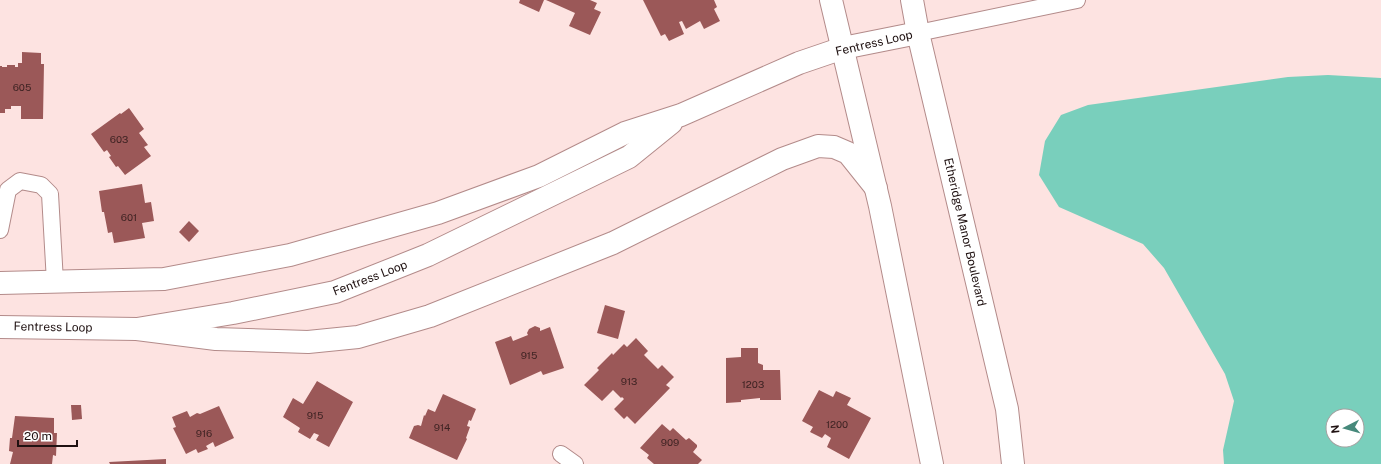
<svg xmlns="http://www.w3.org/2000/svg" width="1381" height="464" font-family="'Public Sans',sans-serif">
  <rect width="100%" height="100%" fill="#fde3e1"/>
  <path fill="#79cfbc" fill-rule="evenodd" d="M1328,75l53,3v386h-157l-1,-14 11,-49 -9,-27 -61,-106 -21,-24 -84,-37 -20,-32 6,-34 16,-26 27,-10 200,-28zM1333,416h24v24h-24z"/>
  <g fill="#9b5858">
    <polygon points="520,0 544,0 539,12 519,3"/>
    <polygon points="546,0 590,0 597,3 594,9 601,12 590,35 569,26 575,13"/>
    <polygon points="643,0 714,0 717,7 714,9 720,21 704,29 700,21 686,29 682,21 679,22 684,34 669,41 665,34 661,36"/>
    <polygon points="22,52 41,53 41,64 44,64 43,119 21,119 21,106 11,106 11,109 5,109 5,113 0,113 0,66 2,66 2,67 7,67 7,65 15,65 15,67 18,67 18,63 22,63"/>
    <polygon points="129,108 144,129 139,133 148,145 144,147 151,156 125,175 118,166 116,167 109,157 111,156 107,150 104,152 91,134 120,113 121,114"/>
    <polygon points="142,184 145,203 151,202 154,221 142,223 145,238 114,243 112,232 108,233 104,212 102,212 99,191"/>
    <polygon points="189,221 199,231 189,242 179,232"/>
    <polygon points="605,305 625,311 618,339 597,333"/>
    <polygon points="535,326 540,328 540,331 550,327 564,368 543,375 541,371 510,385 495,342 511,336 513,341 528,335 527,333 529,329"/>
    <polygon points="636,338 648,351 644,355 658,369 662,365 674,377 666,385 670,388 635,424 627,416 624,419 614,409 624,399 622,397 621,398 613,390 602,401 584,385 599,370 597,368 612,353 613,355 624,344 627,347"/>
    <polygon points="741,348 758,348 758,363 763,365 763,370 780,370 781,400 760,400 760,398 741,400 741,402 726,403 726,358 741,357"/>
    <polygon points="317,381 353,402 329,447 316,440 319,435 314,433 310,439 298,432 300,428 283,417 293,398 303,404"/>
    <polygon points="819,390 833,397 836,391 851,398 847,405 871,418 849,459 827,447 831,438 825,434 822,438 810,432 813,427 802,421"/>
    <polygon points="443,394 476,409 471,421 469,420 467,426 470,427 466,438 467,439 457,460 409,438 414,426 418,425 421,426 424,415 425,416 428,409 435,412"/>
    <polygon points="71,405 81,405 82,419 72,420"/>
    <polygon points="219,406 234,438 215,447 213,442 206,446 208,449 198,453 196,449 186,454 173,428 176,427 172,417 187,411 190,417 197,413 200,414"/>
    <polygon points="15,416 54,418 54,433 57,433 56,456 53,455 52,464 10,464 13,452 9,451 10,438 12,438"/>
    <polygon points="662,424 670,431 673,428 686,440 689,438 697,445 697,447 693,452 702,460 698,464 654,464 647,458 649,455 640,448"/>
    <polygon points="166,459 166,464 110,464 109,462"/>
  </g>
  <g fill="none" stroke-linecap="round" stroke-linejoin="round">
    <defs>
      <g id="street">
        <polyline points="918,33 1077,0"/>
        <polyline points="0,230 8,190 20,181 41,185 50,194 55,282"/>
        <polyline points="561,454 575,464"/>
      </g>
      <g id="secondary">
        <polyline points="831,0 880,206 932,464"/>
        <polyline points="912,0 918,33 1007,409 1013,464"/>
        <polyline points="0,283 164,279 290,255 438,213 539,176 625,133 681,115 799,63 843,48 918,33"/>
        <polyline points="0,327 137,329 233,313 335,292 428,255 629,157 671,123"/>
        <polyline points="137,329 216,339 308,342 358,337 430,316 613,243 782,159 818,146 834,147 848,153 876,188"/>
      </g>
    </defs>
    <use href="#street" stroke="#b38b8a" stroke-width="18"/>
    <use href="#secondary" stroke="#b38b8a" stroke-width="24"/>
    <use href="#street" stroke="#fff" stroke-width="16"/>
    <use href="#secondary" stroke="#fff" stroke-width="22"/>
  </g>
  <g text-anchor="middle" stroke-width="3" stroke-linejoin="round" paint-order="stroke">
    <g font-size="10" fill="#3e2323">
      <text x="22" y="91">605</text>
      <text x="119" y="143">603</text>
      <text x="129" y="221">601</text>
      <text x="529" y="359">915</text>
      <text x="629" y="385">913</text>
      <text x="753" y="388">1203</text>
      <text x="315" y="419">915</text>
      <text x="837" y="428">1200</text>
      <text x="442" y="431">914</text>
      <text x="204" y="437">916</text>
      <text x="670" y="446">909</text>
    </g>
    <g font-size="12" fill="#1f1111" stroke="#fff">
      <text transform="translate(874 43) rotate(-13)" y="4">Fentress Loop</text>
      <text transform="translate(965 232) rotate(77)" y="4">Etheridge Manor Boulevard</text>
      <text transform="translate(370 278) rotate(-21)" y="4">Fentress Loop</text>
      <text transform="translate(53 327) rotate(1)" y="4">Fentress Loop</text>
    </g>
  </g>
  <g transform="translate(1345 428) rotate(264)"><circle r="19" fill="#ffffff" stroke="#a5a0a0"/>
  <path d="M0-3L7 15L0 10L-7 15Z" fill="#46897b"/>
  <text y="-6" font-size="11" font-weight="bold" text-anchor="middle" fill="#1f1111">N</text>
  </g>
  <path d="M18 440v6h59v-6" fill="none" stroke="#1f1111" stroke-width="2"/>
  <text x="24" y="440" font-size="12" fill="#1f1111" stroke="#ffffff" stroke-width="3" paint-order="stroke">20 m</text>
</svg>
